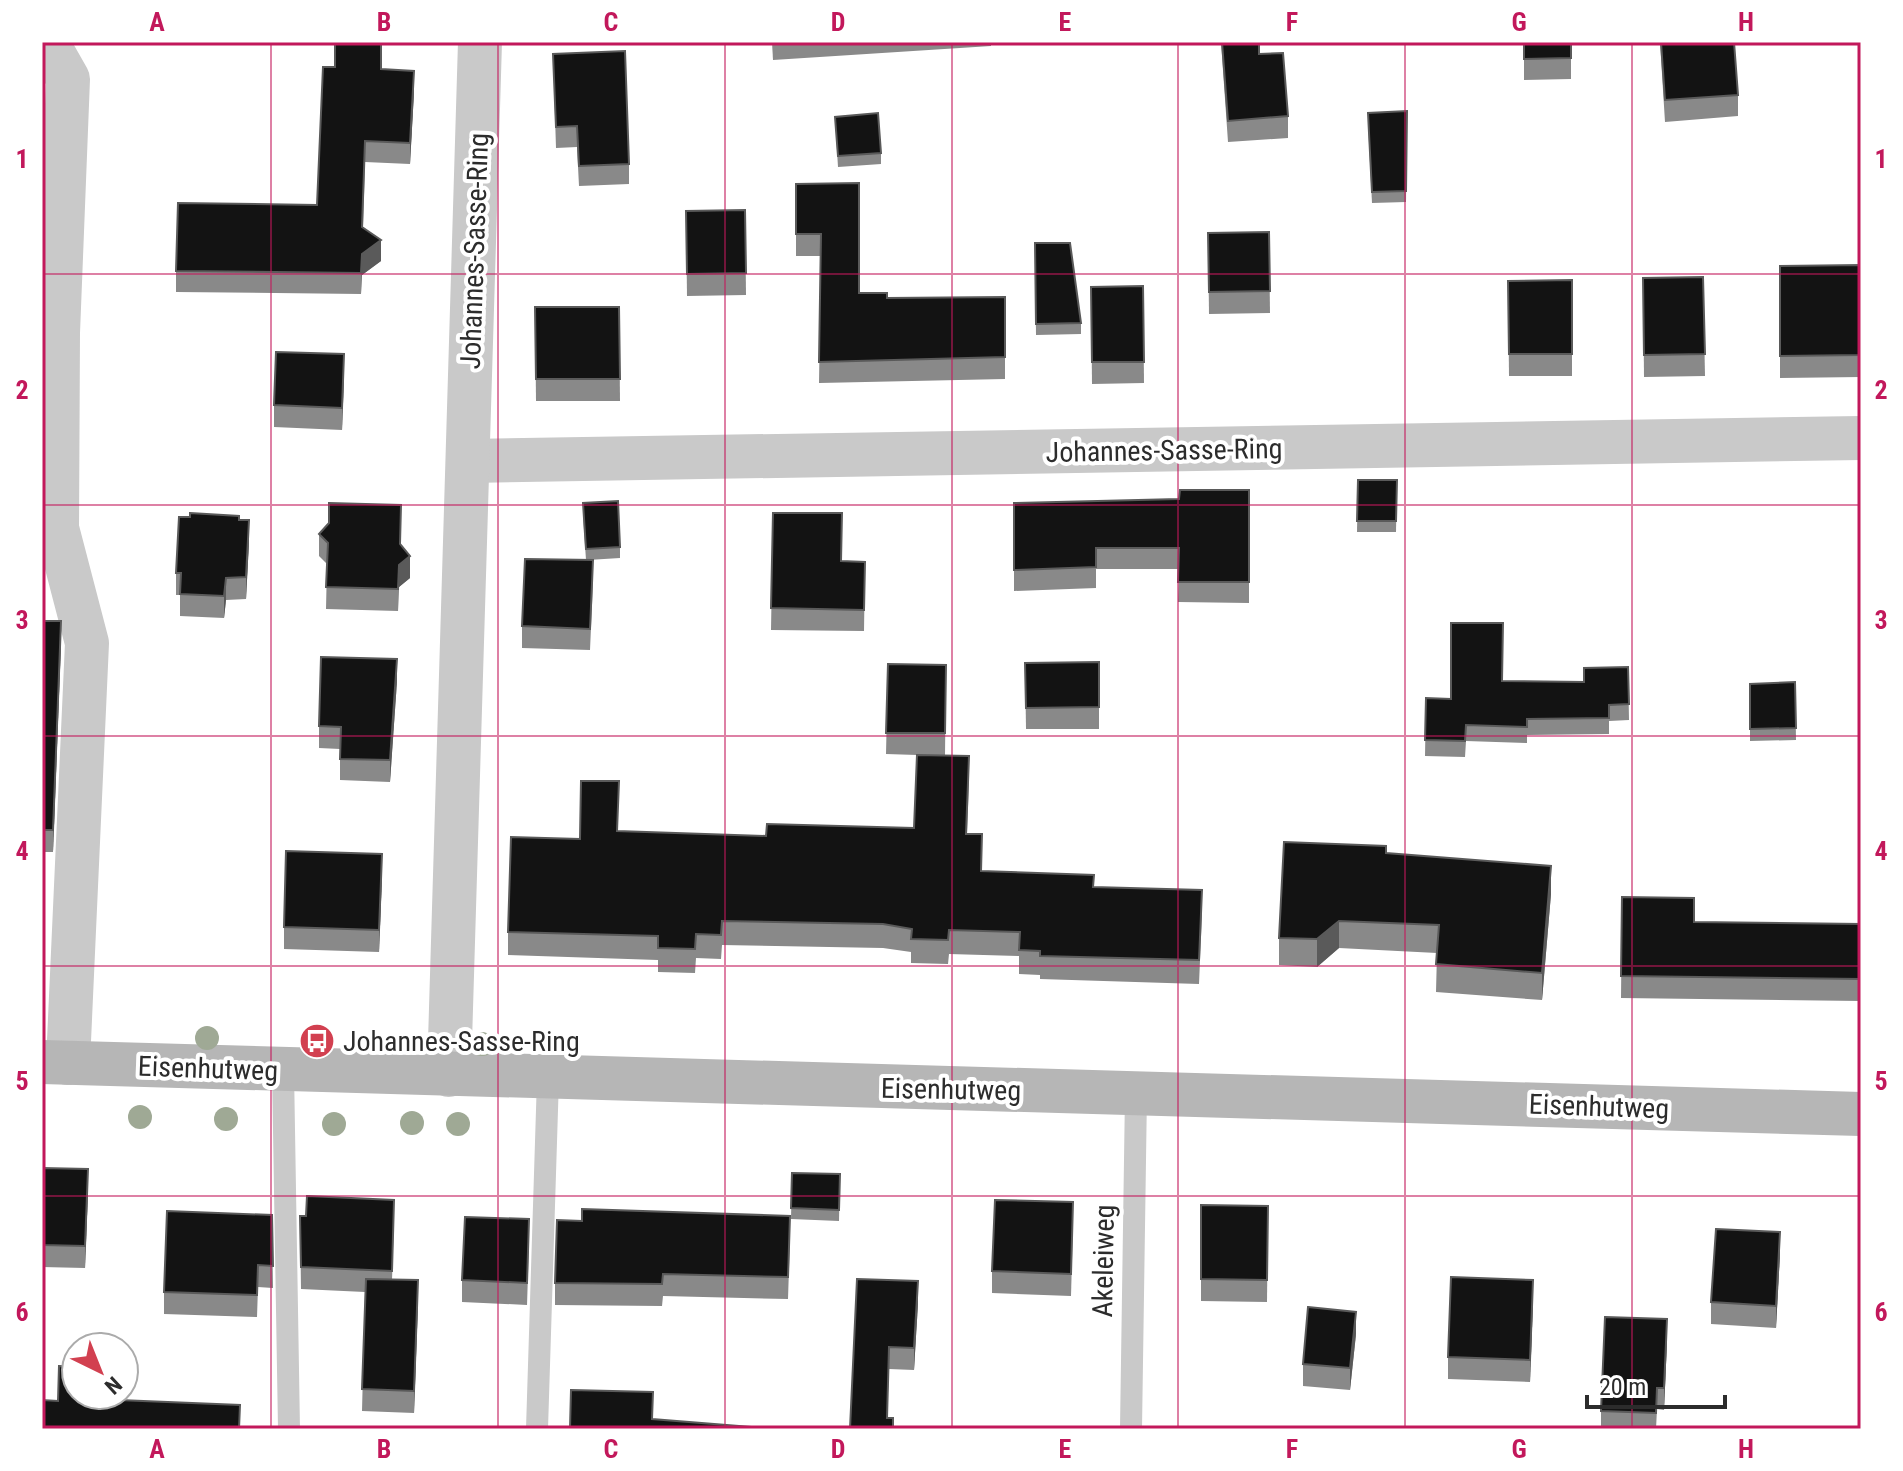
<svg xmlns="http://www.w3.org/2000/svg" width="1903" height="1471" font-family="'Roboto Condensed',sans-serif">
  <rect width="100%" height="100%" fill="#fff"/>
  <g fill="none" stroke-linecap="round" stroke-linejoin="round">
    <g stroke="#c9c9c9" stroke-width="22">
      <polyline points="283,1070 289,1429"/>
      <polyline points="537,1429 548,1078"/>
      <polyline points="1131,1429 1136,1093"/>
    </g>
    <g stroke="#c9c9c9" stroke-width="44">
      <polyline points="47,42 68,79 58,333 57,528 87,643 68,1063"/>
      <polyline points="468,461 1861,438"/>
      <polyline points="449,1075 480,42"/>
    </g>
    <polyline stroke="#b6b6b6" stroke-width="44" points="42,1062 1861,1114"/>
  </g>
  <g fill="#9fa995">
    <circle cx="207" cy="1038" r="12"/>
    <circle cx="482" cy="1044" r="12"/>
    <circle cx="140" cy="1117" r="12"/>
    <circle cx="226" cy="1119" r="12"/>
    <circle cx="412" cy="1123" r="12"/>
    <circle cx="334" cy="1124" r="12"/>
    <circle cx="458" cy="1124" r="12"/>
  </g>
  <g fill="#898989">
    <polygon points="772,42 991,42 991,46 773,60"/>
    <polygon points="1221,42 1259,42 1259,54 1288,116 1288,138 1228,142"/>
    <polygon points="1524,42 1571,42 1571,79 1524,80"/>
    <polygon points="1660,42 1738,95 1738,116 1665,122"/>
    <polygon points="553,54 629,164 629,184 579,186 577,147 556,148"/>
    <polygon points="335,67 381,69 414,92 410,164 365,162 363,228 381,261 362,275 361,294 176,292 176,271 317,205"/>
    <polygon points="1407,111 1406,202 1372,203 1368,124"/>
    <polygon points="835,117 881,153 881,164 838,167"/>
    <polygon points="796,184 859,293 887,298 1005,297 1005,379 819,383 821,256 796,256"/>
    <polygon points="745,210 746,295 687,296 686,211"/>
    <polygon points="1269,232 1270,313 1209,314 1208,233"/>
    <polygon points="1035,243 1081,323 1081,334 1036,335"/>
    <polygon points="1861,265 1861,377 1780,378 1780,266"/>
    <polygon points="1703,277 1705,376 1644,377 1643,278"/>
    <polygon points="1572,280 1572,376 1509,376 1508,281"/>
    <polygon points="1143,286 1144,383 1092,384 1091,287"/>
    <polygon points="535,307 619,307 620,401 536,401"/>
    <polygon points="344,376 342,430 274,427 274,405"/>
    <polygon points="1358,480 1397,480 1396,532 1357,532"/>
    <polygon points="1249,490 1249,603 1178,602 1179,569 1096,569 1096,588 1014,591 1014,503 1179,499"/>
    <polygon points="773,513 841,561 865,562 864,631 771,630"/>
    <polygon points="583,515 620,547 620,558 588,560 593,582 590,650 522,648 522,626 586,560"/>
    <polygon points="239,520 249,542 246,599 226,600 224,618 180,616 180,595 176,595 176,573"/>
    <polygon points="319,534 400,545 410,578 399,587 398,611 326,609 327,564 319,556"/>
    <polygon points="42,621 61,643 53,852 42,852"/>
    <polygon points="1099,662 1099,729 1026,729 1025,663"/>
    <polygon points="888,664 946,665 945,755 969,780 967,834 982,871 1094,887 1202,914 1199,984 1040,979 1040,975 1019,974 1019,956 949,954 948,964 911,963 911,952 883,948 722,945 721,959 696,958 695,973 658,972 658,960 508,955 508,932 580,839 618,831 766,836 914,828 917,755 886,754"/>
    <polygon points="1628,667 1629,720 1609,721 1609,734 1527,735 1527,743 1466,741 1465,757 1425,756 1426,698 1451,699 1502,681 1584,682"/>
    <polygon points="397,681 390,782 340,780 340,749 319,748 319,726"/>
    <polygon points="1795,682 1796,740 1750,741 1750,684"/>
    <polygon points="1386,853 1551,894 1542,1000 1436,992 1437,953 1339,948 1317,967 1279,965 1279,938"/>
    <polygon points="382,876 379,952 284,949 284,927"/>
    <polygon points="1622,897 1694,922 1861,924 1861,1001 1621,998"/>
    <polygon points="42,1168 88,1191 85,1268 42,1267"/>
    <polygon points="792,1173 840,1174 839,1221 791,1219"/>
    <polygon points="1201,1205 1268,1206 1267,1302 1201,1301"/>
    <polygon points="272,1215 273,1288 258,1287 257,1317 164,1314 164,1292"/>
    <polygon points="300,1216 394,1222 392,1280 418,1302 414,1413 362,1411 365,1292 301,1289"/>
    <polygon points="1073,1224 1071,1296 992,1293 992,1271"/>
    <polygon points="790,1238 788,1299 663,1296 662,1306 555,1305 555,1283"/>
    <polygon points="529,1241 527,1305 462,1302 462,1280"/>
    <polygon points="1780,1254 1776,1328 1711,1324 1711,1302"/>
    <polygon points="857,1279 918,1303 914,1370 889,1369 887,1418 850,1429"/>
    <polygon points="1533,1302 1530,1382 1448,1379 1448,1357"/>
    <polygon points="1356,1334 1350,1390 1303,1386 1303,1364"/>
    <polygon points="1667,1341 1664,1410 1657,1409 1656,1429 1601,1429 1601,1411"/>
  </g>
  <g fill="#5a5a5a">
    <polygon points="414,71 414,92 410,164 410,143"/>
    <polygon points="381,240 381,261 362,275 361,294 362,254"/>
    <polygon points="344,354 344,376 342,430 342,408"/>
    <polygon points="401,505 400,564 410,556 410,578 399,587 398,611"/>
    <polygon points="249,520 249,542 246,599 246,577"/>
    <polygon points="226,578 226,600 224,618 224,596"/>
    <polygon points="61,621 61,643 53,852 53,830"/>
    <polygon points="397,659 397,681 390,782 390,760"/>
    <polygon points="382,854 382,876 379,952 379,930"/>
    <polygon points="1551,866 1551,894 1542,1000 1542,973"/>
    <polygon points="1339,921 1339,948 1317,967 1317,939"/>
    <polygon points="88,1169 88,1191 85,1268 85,1246"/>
    <polygon points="1780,1232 1780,1254 1776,1328 1776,1306"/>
    <polygon points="418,1280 418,1302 414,1413 414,1391"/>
    <polygon points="1533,1280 1533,1302 1530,1382 1530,1360"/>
    <polygon points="918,1281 918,1303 914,1370 914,1348"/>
    <polygon points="1356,1312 1356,1334 1350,1390 1350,1368"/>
    <polygon points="1667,1319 1667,1341 1664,1410 1664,1388"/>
  </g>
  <g fill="#131313" stroke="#5a5a5a" stroke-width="2">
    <polygon points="335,42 381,42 381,69 414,71 410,143 365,141 362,227 381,240 362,254 361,273 176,271 178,203 317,205 323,67 335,67"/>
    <polygon points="1222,42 1259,42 1259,54 1283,53 1288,116 1228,121"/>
    <polygon points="1524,42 1571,42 1571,58 1524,59"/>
    <polygon points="1661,42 1734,42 1738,95 1665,100"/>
    <polygon points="625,51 629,164 579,166 577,126 556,127 553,54"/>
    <polygon points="1407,111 1406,191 1372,192 1368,113"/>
    <polygon points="878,113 881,153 838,156 835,117"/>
    <polygon points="859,183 859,293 887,293 887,298 1005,297 1005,357 819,362 821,234 796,234 796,184"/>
    <polygon points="745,210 746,273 687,274 686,211"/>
    <polygon points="1269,232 1270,291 1209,292 1208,233"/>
    <polygon points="1035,243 1070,243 1081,323 1036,324"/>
    <polygon points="1861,265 1861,355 1780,356 1780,266"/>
    <polygon points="1703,277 1705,354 1644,355 1643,278"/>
    <polygon points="1572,280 1572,354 1509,354 1508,281"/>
    <polygon points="1143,286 1144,362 1092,362 1091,287"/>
    <polygon points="535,307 619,307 620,379 536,379"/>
    <polygon points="276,352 344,354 342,408 274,405"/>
    <polygon points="1358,480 1397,480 1396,521 1357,521"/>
    <polygon points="1180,490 1249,490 1249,582 1178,582 1179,548 1096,548 1096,567 1014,570 1014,503 1179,499"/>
    <polygon points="618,501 620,547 586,549 583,503"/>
    <polygon points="329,503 401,505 400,544 410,556 399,565 398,589 326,587 328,543 319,534 329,523"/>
    <polygon points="190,513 239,516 239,520 249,520 246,577 226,578 224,596 180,594 181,573 176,573 179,517 190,517"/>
    <polygon points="773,513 842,513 841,561 865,562 864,610 771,608"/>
    <polygon points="525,559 593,560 590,629 522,626"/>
    <polygon points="42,621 61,621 53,830 42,830"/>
    <polygon points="1451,623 1503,623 1502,681 1584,682 1584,668 1628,667 1629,704 1609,705 1609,718 1527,719 1527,727 1466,725 1465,741 1425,740 1426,698 1451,699"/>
    <polygon points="321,657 397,659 390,760 340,759 341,727 319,726"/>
    <polygon points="1099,662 1099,707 1026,708 1025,663"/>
    <polygon points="888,664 946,665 945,733 886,733"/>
    <polygon points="1795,682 1796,728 1750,729 1750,684"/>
    <polygon points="917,755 969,756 966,834 982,834 981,871 1094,875 1093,887 1202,890 1199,960 1040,956 1040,951 1019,950 1020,932 949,930 948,940 911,939 912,929 883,924 722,921 721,935 696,934 695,949 658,948 658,936 508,932 511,837 580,839 581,781 619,781 617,831 766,836 767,824 914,828"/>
    <polygon points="1284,842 1386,846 1386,853 1551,866 1542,973 1436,964 1439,925 1339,921 1317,939 1279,938"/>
    <polygon points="286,851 382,854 379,930 284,927"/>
    <polygon points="1622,897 1694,898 1694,922 1861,924 1861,979 1621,976"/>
    <polygon points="42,1168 88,1169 85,1246 42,1245"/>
    <polygon points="792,1173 840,1174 839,1210 791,1208"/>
    <polygon points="307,1196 394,1200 392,1271 301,1267 300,1216 306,1216"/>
    <polygon points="995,1200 1073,1202 1071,1274 992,1271"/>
    <polygon points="1201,1205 1268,1206 1267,1280 1201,1279"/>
    <polygon points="582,1209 790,1216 788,1277 663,1274 662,1284 555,1283 557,1220 582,1221"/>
    <polygon points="167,1211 272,1215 273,1266 258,1265 257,1295 164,1292"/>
    <polygon points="465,1217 529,1219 527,1283 462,1280"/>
    <polygon points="1716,1229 1780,1232 1776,1306 1711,1302"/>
    <polygon points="1451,1277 1533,1280 1530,1360 1448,1357"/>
    <polygon points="366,1279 418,1280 414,1391 362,1389"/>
    <polygon points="857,1279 918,1281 914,1348 889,1347 887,1418 893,1418 893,1429 850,1429"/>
    <polygon points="1308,1307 1356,1312 1350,1368 1303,1364"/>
    <polygon points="1605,1317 1667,1319 1664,1388 1657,1388 1656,1413 1601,1411"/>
    <polygon points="59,1366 76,1367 76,1395 119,1395 119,1400 240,1405 239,1429 42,1429 42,1400 58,1401"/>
    <polygon points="571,1390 653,1392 652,1419 775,1429 570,1429"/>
  </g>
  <path fill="none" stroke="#c2185b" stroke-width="2" stroke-opacity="0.55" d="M271,42v1387M498,42v1387M725,42v1387M952,42v1387M1178,42v1387M1405,42v1387M1632,42v1387M42,274h1819M42,505h1819M42,736h1819M42,966h1819M42,1196h1819"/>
  <defs>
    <symbol id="bus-disc" viewBox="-11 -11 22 22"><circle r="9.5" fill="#d24050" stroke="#fff"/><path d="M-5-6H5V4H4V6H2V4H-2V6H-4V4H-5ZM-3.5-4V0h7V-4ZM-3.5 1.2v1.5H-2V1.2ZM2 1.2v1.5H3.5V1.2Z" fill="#fff"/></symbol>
  </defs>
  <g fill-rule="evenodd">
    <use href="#bus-disc" x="297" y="1021" width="40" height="40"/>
  </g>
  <g text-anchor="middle" stroke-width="8" stroke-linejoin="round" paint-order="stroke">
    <g font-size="28" fill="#2c2c2c" stroke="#fff">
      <text transform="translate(474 251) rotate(-88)" y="10">Johannes-Sasse-Ring</text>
      <text transform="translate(1164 450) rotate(-1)" y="10">Johannes-Sasse-Ring</text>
      <text transform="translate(208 1068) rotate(2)" y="10">Eisenhutweg</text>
      <text transform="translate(951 1089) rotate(1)" y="10">Eisenhutweg</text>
      <text transform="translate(1599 1106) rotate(2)" y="10">Eisenhutweg</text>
      <text transform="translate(1103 1261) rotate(-89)" y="10">Akeleiweg</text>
    </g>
    <g font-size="28" fill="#2c2c2c" stroke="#fff" text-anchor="start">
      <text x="343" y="1051">Johannes-Sasse-Ring</text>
    </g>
  </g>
  <rect width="1903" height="1471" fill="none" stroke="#ffffff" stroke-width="88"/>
  <g transform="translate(100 1371) rotate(137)"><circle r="38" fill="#ffffff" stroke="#ababab" stroke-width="2"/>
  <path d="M0-6L14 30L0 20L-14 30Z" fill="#d24050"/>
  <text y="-12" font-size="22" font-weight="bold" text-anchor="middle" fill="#2c2c2c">N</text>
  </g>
  <path d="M1587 1395v12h138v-12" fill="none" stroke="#2c2c2c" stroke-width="4"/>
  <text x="1599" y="1395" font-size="24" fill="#2c2c2c" stroke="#ffffff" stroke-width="6" paint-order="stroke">20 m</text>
  <rect x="44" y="44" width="1815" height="1383" fill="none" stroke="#c2185b" stroke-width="3"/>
  <g font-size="26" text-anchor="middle" font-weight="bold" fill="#c2185b">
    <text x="157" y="31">A</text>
    <text x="384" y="31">B</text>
    <text x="611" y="31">C</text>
    <text x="838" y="31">D</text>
    <text x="1065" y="31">E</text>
    <text x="1292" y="31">F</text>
    <text x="1519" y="31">G</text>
    <text x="1746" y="31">H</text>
    <text x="22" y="168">1</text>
    <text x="1881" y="168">1</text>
    <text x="22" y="399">2</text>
    <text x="1881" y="399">2</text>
    <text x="22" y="629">3</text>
    <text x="1881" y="629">3</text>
    <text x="22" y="860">4</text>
    <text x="1881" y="860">4</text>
    <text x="22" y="1090">5</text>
    <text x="1881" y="1090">5</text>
    <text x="22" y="1321">6</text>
    <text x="1881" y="1321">6</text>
    <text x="157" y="1458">A</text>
    <text x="384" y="1458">B</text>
    <text x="611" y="1458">C</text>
    <text x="838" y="1458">D</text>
    <text x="1065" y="1458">E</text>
    <text x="1292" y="1458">F</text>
    <text x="1519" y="1458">G</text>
    <text x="1746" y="1458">H</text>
  </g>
</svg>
